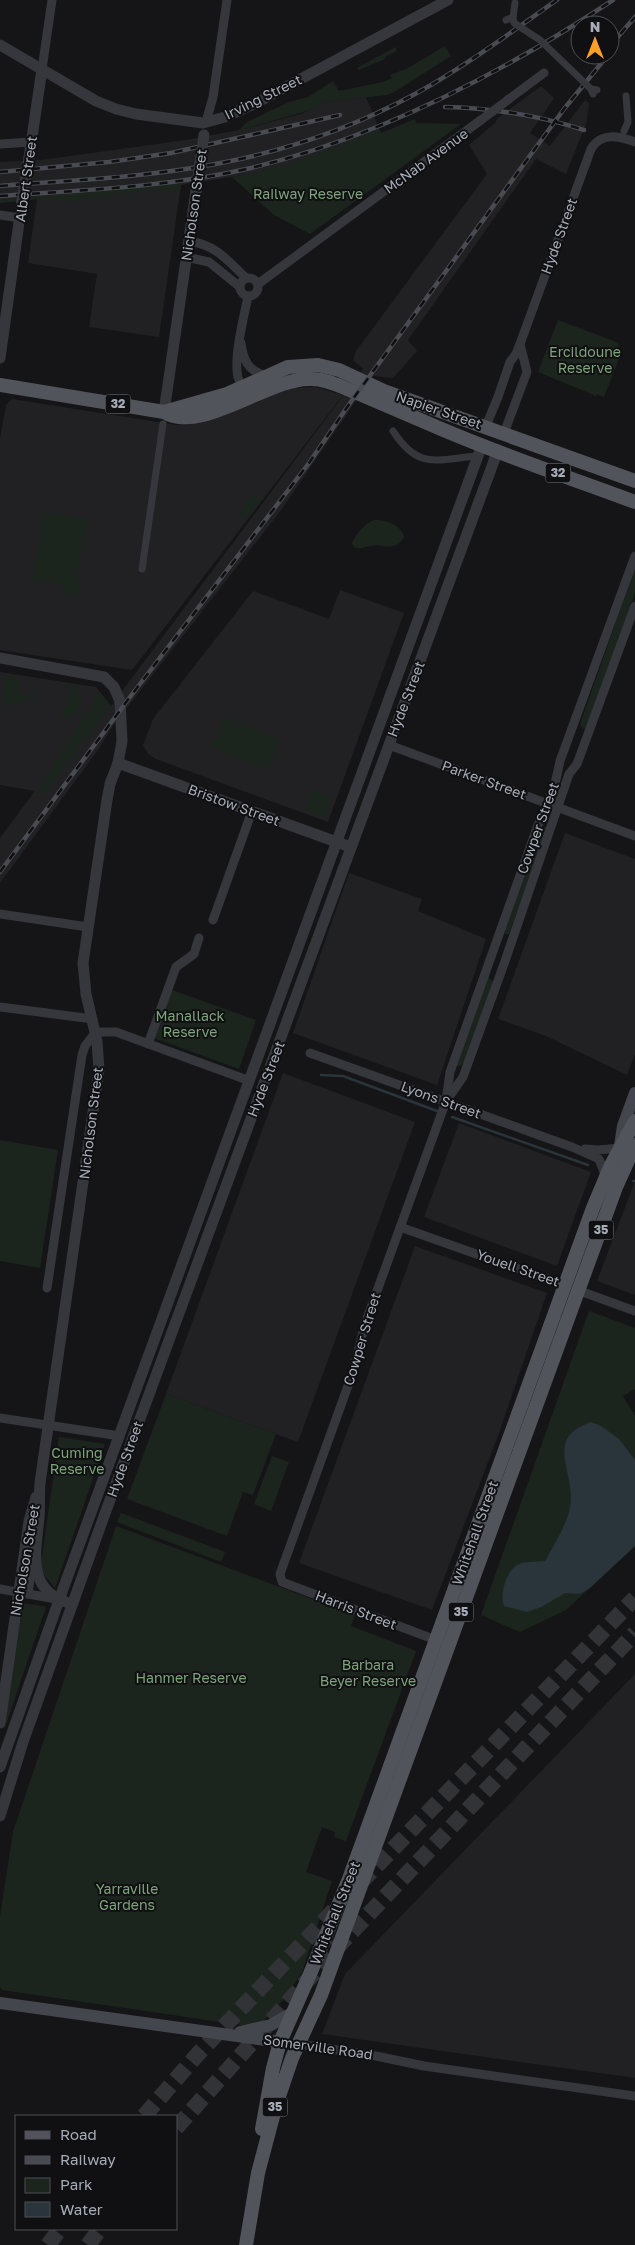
<svg xmlns="http://www.w3.org/2000/svg" width="635" height="2245" font-family="'Golos Text',sans-serif">
  <rect width="100%" height="100%" fill="#151517"/>
  <g fill="#212124">
    <polygon points="541,86 554,98 530,133 550,146 585,100 589,103 587,121 566,174 536,159 408,340 417,351 393,378 373,376 282,509 112,727 98,750 0,883 0,838 35,791 0,785 0,672 96,687 111,706 363,369 353,360 356,351 487,174 469,145 495,123 498,118"/>
    <polygon points="366,97 381,133 329,154 255,173 181,185 159,337 89,327 97,274 28,263 37,199 0,203 0,162 41,160 186,140 239,130 301,114 326,102"/>
    <polygon points="315,387 343,395 132,670 0,650 0,439 6,405 12,399 177,425 295,388"/>
    <polygon points="340,590 404,613 328,822 156,759 148,754 143,745 153,719 253,591 329,619"/>
    <polygon points="565,833 635,859 635,1054 627,1075 546,1036 498,1019"/>
    <polygon points="349,873 422,899 418,911 486,939 437,1085 293,1033"/>
    <polygon points="283,1073 415,1122 298,1442 166,1394"/>
    <polygon points="459,1123 591,1172 557,1266 424,1217"/>
    <polygon points="635,1181 635,1295 597,1281"/>
    <polygon points="415,1246 547,1293 499,1433 432,1610 299,1563"/>
    <polygon points="635,1674 635,2078 322,2034 345,1974"/>
  </g>
  <g fill="#1c251d">
    <polygon points="445,46 451,56 396,91 387,95 326,102 311,110 239,130 247,122 289,102 308,97 333,81 339,91 383,82 392,78 390,75 408,68"/>
    <polygon points="395,47 397,51 386,56 385,59 359,70 357,68"/>
    <path d="M415,119l1,4 45,1 -151,110 -36,-19 -42,-38c52,-9 99,-28 147,-47l2,3z"/>
    <polygon points="181,183 180,192 163,189 69,202 37,199 0,203 0,200"/>
    <polygon points="558,320 619,343 613,357 619,359 604,397 597,394 596,396 538,372"/>
    <polygon points="252,494 261,500 248,518 239,512"/>
    <polygon points="43,512 88,519 77,582 81,584 79,596 67,597 60,584 32,580"/>
    <path d="M374,520c11,-1 30,6 30,18 -13,16 -21,4 -34,8 -7,1 -9,4 -16,1l-2,-4c5,-10 13,-20 22,-23z"/>
    <polygon points="635,568 635,593 589,727 583,729 580,724"/>
    <polygon points="5,676 19,678 18,686 22,697 36,693 38,697 8,706 6,702 1,702"/>
    <polygon points="71,684 75,684 81,695 79,713 60,719 72,692 69,692"/>
    <polygon points="100,692 111,706 44,794 36,791"/>
    <polygon points="223,717 280,739 268,769 211,748"/>
    <polygon points="312,790 332,797 325,817 304,809"/>
    <polygon points="545,827 547,830 509,934 505,934 503,932 542,828"/>
    <polygon points="488,977 493,982 464,1063 460,1066 457,1066 456,1062"/>
    <polygon points="172,990 256,1020 239,1069 154,1038"/>
    <polygon points="0,1140 58,1150 40,1268 0,1261"/>
    <polygon points="589,1311 635,1328 635,1389 623,1396 635,1416 635,1546 566,1610 520,1632 481,1615"/>
    <polygon points="166,1394 276,1434 253,1495 243,1492 227,1536 127,1499"/>
    <polygon points="59,1437 105,1444 55,1588 40,1570"/>
    <polygon points="272,1456 289,1462 271,1511 254,1504"/>
    <polygon points="121,1513 225,1552 221,1562 117,1522"/>
    <polygon points="116,1526 355,1615 351,1626 416,1651 346,1841 334,1837 335,1832 322,1827 306,1872 332,1881 302,1972 283,2000 261,2024 241,2025 2,1990 0,1987 0,1917 13,1832"/>
    <polygon points="23,1603 46,1607 4,1730"/>
  </g>
  <path fill="#2a353b" d="M591,1422l10,4 18,13 16,21v86l-45,42 -10,6 -15,-1 -24,14 -14,5 -23,-6c-5,-12 3,-35 13,-41 6,-4 20,-3 28,-4 9,-16 21,-35 25,-53 7,-36 -28,-69 21,-86z"/>
  <g fill="none" stroke-linecap="round" stroke-linejoin="round">
    <g stroke="#2a353b" stroke-width="2.5">
      <polyline points="321,1075 343,1076 437,1111"/>
      <polyline points="452,1117 588,1165"/>
      <polyline points="633,1181 635,1181"/>
    </g>
    <g stroke="#323337" stroke-width="16" stroke-dasharray="16 8" stroke-linecap="butt">
      <polyline points="360,1883 635,1598"/>
      <polyline points="144,2116 197,2055 339,1905"/>
      <polyline points="176,2128 329,1956 635,1633"/>
      <polyline points="48,2245 60,2229"/>
      <polyline points="88,2245 100,2229"/>
    </g>
    <g stroke="#35373c" stroke-width="7">
      <polyline points="506,20 513,17 515,3"/>
      <polyline points="593,94 591,89 597,90"/>
      <polyline points="624,131 628,122 626,96"/>
      <path d="M393,431c26,40 43,28 85,25"/>
      <polyline points="142,569 163,424"/>
    </g>
    <g stroke="#35373c" stroke-width="9">
      <polyline points="42,69 52,0"/>
      <polyline points="509,99 544,73"/>
      <polyline points="206,122 213,97 227,0"/>
      <polyline points="0,144 31,142"/>
      <polyline points="0,215 20,218"/>
      <path d="M189,241c27,4 38,19 57,37"/>
      <polyline points="186,257 209,262 240,287"/>
      <circle cx="249" cy="287" r="9"/>
      <polyline points="258,284 481,120"/>
      <path d="M241,343c2,18 8,28 25,33"/>
      <path d="M244,387c-17,-10 1,-73 4,-91"/>
      <path d="M486,426l12,-29 12,-35 6,-8 4,-10 71,-195c10,-17 28,-13 44,-7"/>
      <polyline points="504,433 527,372 520,344"/>
      <polyline points="389,745 635,836"/>
      <polyline points="0,914 88,927"/>
      <polyline points="213,920 252,811"/>
      <polyline points="0,1007 93,1019"/>
      <polyline points="148,1044 176,967 194,954 199,938"/>
      <polyline points="310,1053 572,1147 599,1159 606,1177"/>
      <polyline points="447,1100 463,1077 504,964 569,774 577,764 635,606"/>
      <polyline points="585,1149 598,1150 620,1148"/>
      <polyline points="400,1227 564,1285"/>
      <polyline points="47,1288 82,1055 85,1046 96,1032 116,1032 250,1081"/>
      <polyline points="580,1291 635,1311"/>
      <polyline points="0,1418 120,1436"/>
      <polyline points="0,1589 56,1599"/>
      <path d="M436,1640l-154,-58 -2,-8 73,-202 12,-48 81,-223 4,-29 88,-247c11,-21 18,-41 22,-64l75,-205"/>
      <polyline points="299,2044 376,2056 424,2066 635,2096"/>
    </g>
    <g stroke="#35373c" stroke-width="11">
      <polyline points="0,45 96,101 116,109 136,114 203,123 225,117 258,102 448,0"/>
      <polyline points="29,158 42,69"/>
      <polyline points="0,358 22,201"/>
      <polyline points="164,412 196,191"/>
      <path d="M0,658l104,19 10,10 6,14 2,40 -4,22 -8,21 -3,16 -24,163 3,31 11,47 2,29 -59,413c-1,12 0,24 -1,35 -3,33 -13,70 27,84"/>
      <polyline points="118,763 345,845"/>
      <polyline points="27,1593 32,1561"/>
      <polyline points="0,1723 29,1521 36,1497"/>
      <polyline points="0,1767 59,1600 482,445"/>
      <polyline points="0,1816 23,1742 103,1519 498,450"/>
    </g>
    <g stroke="#43464c" stroke-width="12">
      <polyline points="620,1146 623,1126 635,1093"/>
      <polyline points="0,2003 280,2042"/>
      <polyline points="240,2032 271,2025 292,2013"/>
    </g>
    <g stroke="#51545b" stroke-width="14">
      <path d="M0,385l164,27c37,23 107,-36 148,-33 15,0 29,8 43,13 26,11 51,22 77,33 66,29 136,52 203,77"/>
      <polyline points="164,412 227,394 288,367 318,365 339,370 384,391 635,481"/>
      <polyline points="262,2129 273,2068 280,2042 310,1974 349,1879 593,1208 611,1165 635,1121"/>
      <polyline points="246,2245 258,2173 276,2105 292,2058 321,1995 616,1187 635,1145"/>
    </g>
    <defs>
      <g id="rail">
        <polyline points="610,46 635,17"/>
        <path d="M445,107c49,1 92,8 139,23"/>
        <polyline points="0,172 109,162 171,153 340,115"/>
        <path d="M0,186c75,-6 152,-9 226,-24 65,-13 130,-36 189,-68 49,-27 95,-61 142,-94"/>
        <path d="M0,196c84,-6 170,-9 251,-28 128,-31 253,-96 362,-168"/>
        <polyline points="0,872 130,697 309,463 350,403 564,109 608,55"/>
      </g>
    </defs>
    <use href="#rail" stroke="#484b51" stroke-width="4.5"/>
    <use href="#rail" stroke="#101012" stroke-width="2.5" stroke-dasharray="8" stroke-linecap="butt"/>
    <polyline stroke="#35373c" stroke-width="7" points="513,17 514,23 540,40 591,89"/>
    <polyline stroke="#35373c" stroke-width="9" points="481,120 509,99"/>
    <g stroke="#35373c" stroke-width="11">
      <polyline points="196,191 204,135"/>
      <polyline points="22,201 29,158"/>
    </g>
  </g>
  <g text-anchor="middle" stroke-width="4" stroke-linejoin="round" paint-order="stroke">
    <g fill="#101012" stroke="#797e86" stroke-width="1">
      <rect x="105.5" y="394.5" width="25" height="19" rx="4"/>
      <rect x="545.5" y="463.5" width="25" height="19" rx="4"/>
      <rect x="588.5" y="1220.5" width="25" height="19" rx="4"/>
      <rect x="448.5" y="1602.5" width="25" height="19" rx="4"/>
      <rect x="262.5" y="2097.5" width="25" height="19" rx="4"/>
    </g>
    <g font-size="12" font-weight="bold" fill="#a6adb8">
      <text x="118" y="408">32</text>
      <text x="558" y="477">32</text>
      <text x="601" y="1234">35</text>
      <text x="461" y="1616">35</text>
      <text x="275" y="2111">35</text>
    </g>
    <g font-size="14" fill="#a6adb8" stroke="#101012">
      <text transform="translate(263 97) rotate(-26)" y="5">Irving Street</text>
      <text transform="translate(426 161) rotate(-36)" y="5">McNab Avenue</text>
      <text transform="translate(26 179) rotate(-82)" y="5">Albert Street</text>
      <text transform="translate(194 205) rotate(-82)" y="5">Nicholson Street</text>
      <text transform="translate(559 236) rotate(-70)" y="5">Hyde Street</text>
      <text transform="translate(439 410) rotate(19)" y="5">Napier Street</text>
      <text transform="translate(406 699) rotate(-69)" y="5">Hyde Street</text>
      <text transform="translate(484 780) rotate(20)" y="5">Parker Street</text>
      <text transform="translate(234 805) rotate(20)" y="5">Bristow Street</text>
      <text transform="translate(538 828) rotate(-70)" y="5">Cowper Street</text>
      <text transform="translate(266 1079) rotate(-69)" y="5">Hyde Street</text>
      <text transform="translate(441 1100) rotate(20)" y="5">Lyons Street</text>
      <text transform="translate(91 1123) rotate(-83)" y="5">Nicholson Street</text>
      <text transform="translate(518 1268) rotate(19)" y="5">Youell Street</text>
      <text transform="translate(362 1339) rotate(-73)" y="5">Cowper Street</text>
      <text transform="translate(125 1459) rotate(-70)" y="5">Hyde Street</text>
      <text transform="translate(475 1533) rotate(-70)" y="5">Whitehall Street</text>
      <text transform="translate(25 1560) rotate(-80)" y="5">Nicholson Street</text>
      <text transform="translate(356 1610) rotate(21)" y="5">Harris Street</text>
      <text transform="translate(335 1913) rotate(-68)" y="5">Whitehall Street</text>
      <text transform="translate(318 2047) rotate(8)" y="5">Somerville Road</text>
    </g>
    <g font-size="14" fill="#7da47b" stroke="#101012">
      <text x="308" y="199">Railway Reserve</text>
      <text x="585" y="357">Ercildoune<tspan x="585" dy="16">Reserve</tspan></text>
      <text x="190" y="1021">Manallack<tspan x="190" dy="16">Reserve</tspan></text>
      <text x="77" y="1458">Cuming<tspan x="77" dy="16">Reserve</tspan></text>
      <text x="368" y="1670">Barbara<tspan x="368" dy="16">Beyer Reserve</tspan></text>
      <text x="191" y="1683">Hanmer Reserve</text>
      <text x="127" y="1894">Yarraville<tspan x="127" dy="16">Gardens</tspan></text>
    </g>
  </g>
  <rect x="15" y="2115" width="162" height="115" fill="#101012" stroke="#4c4f54"/>
  <rect x="25" y="2131" width="25" height="8" fill="#51545b" stroke="#4c4f54"/>
  <text x="60" y="2140" font-size="15" fill="#a6adb8">Road</text>
  <rect x="25" y="2156" width="25" height="8" fill="#484b51" stroke="#4c4f54"/>
  <text x="60" y="2165" font-size="15" fill="#a6adb8">Railway</text>
  <rect x="25" y="2178" width="25" height="15" fill="#1c251d" stroke="#4c4f54"/>
  <text x="60" y="2190" font-size="15" fill="#a6adb8">Park</text>
  <rect x="25" y="2202" width="25" height="15" fill="#2a353b" stroke="#4c4f54"/>
  <text x="60" y="2215" font-size="15" fill="#a6adb8">Water</text>
  <g transform="translate(595 40)"><circle r="24" fill="#101012" stroke="#4c4f54"/>
  <path d="M0-4L9 19L0 12L-9 19Z" fill="#fda026"/>
  <text y="-8" font-size="14" font-weight="bold" text-anchor="middle" fill="#a6adb8">N</text>
  </g>
</svg>
